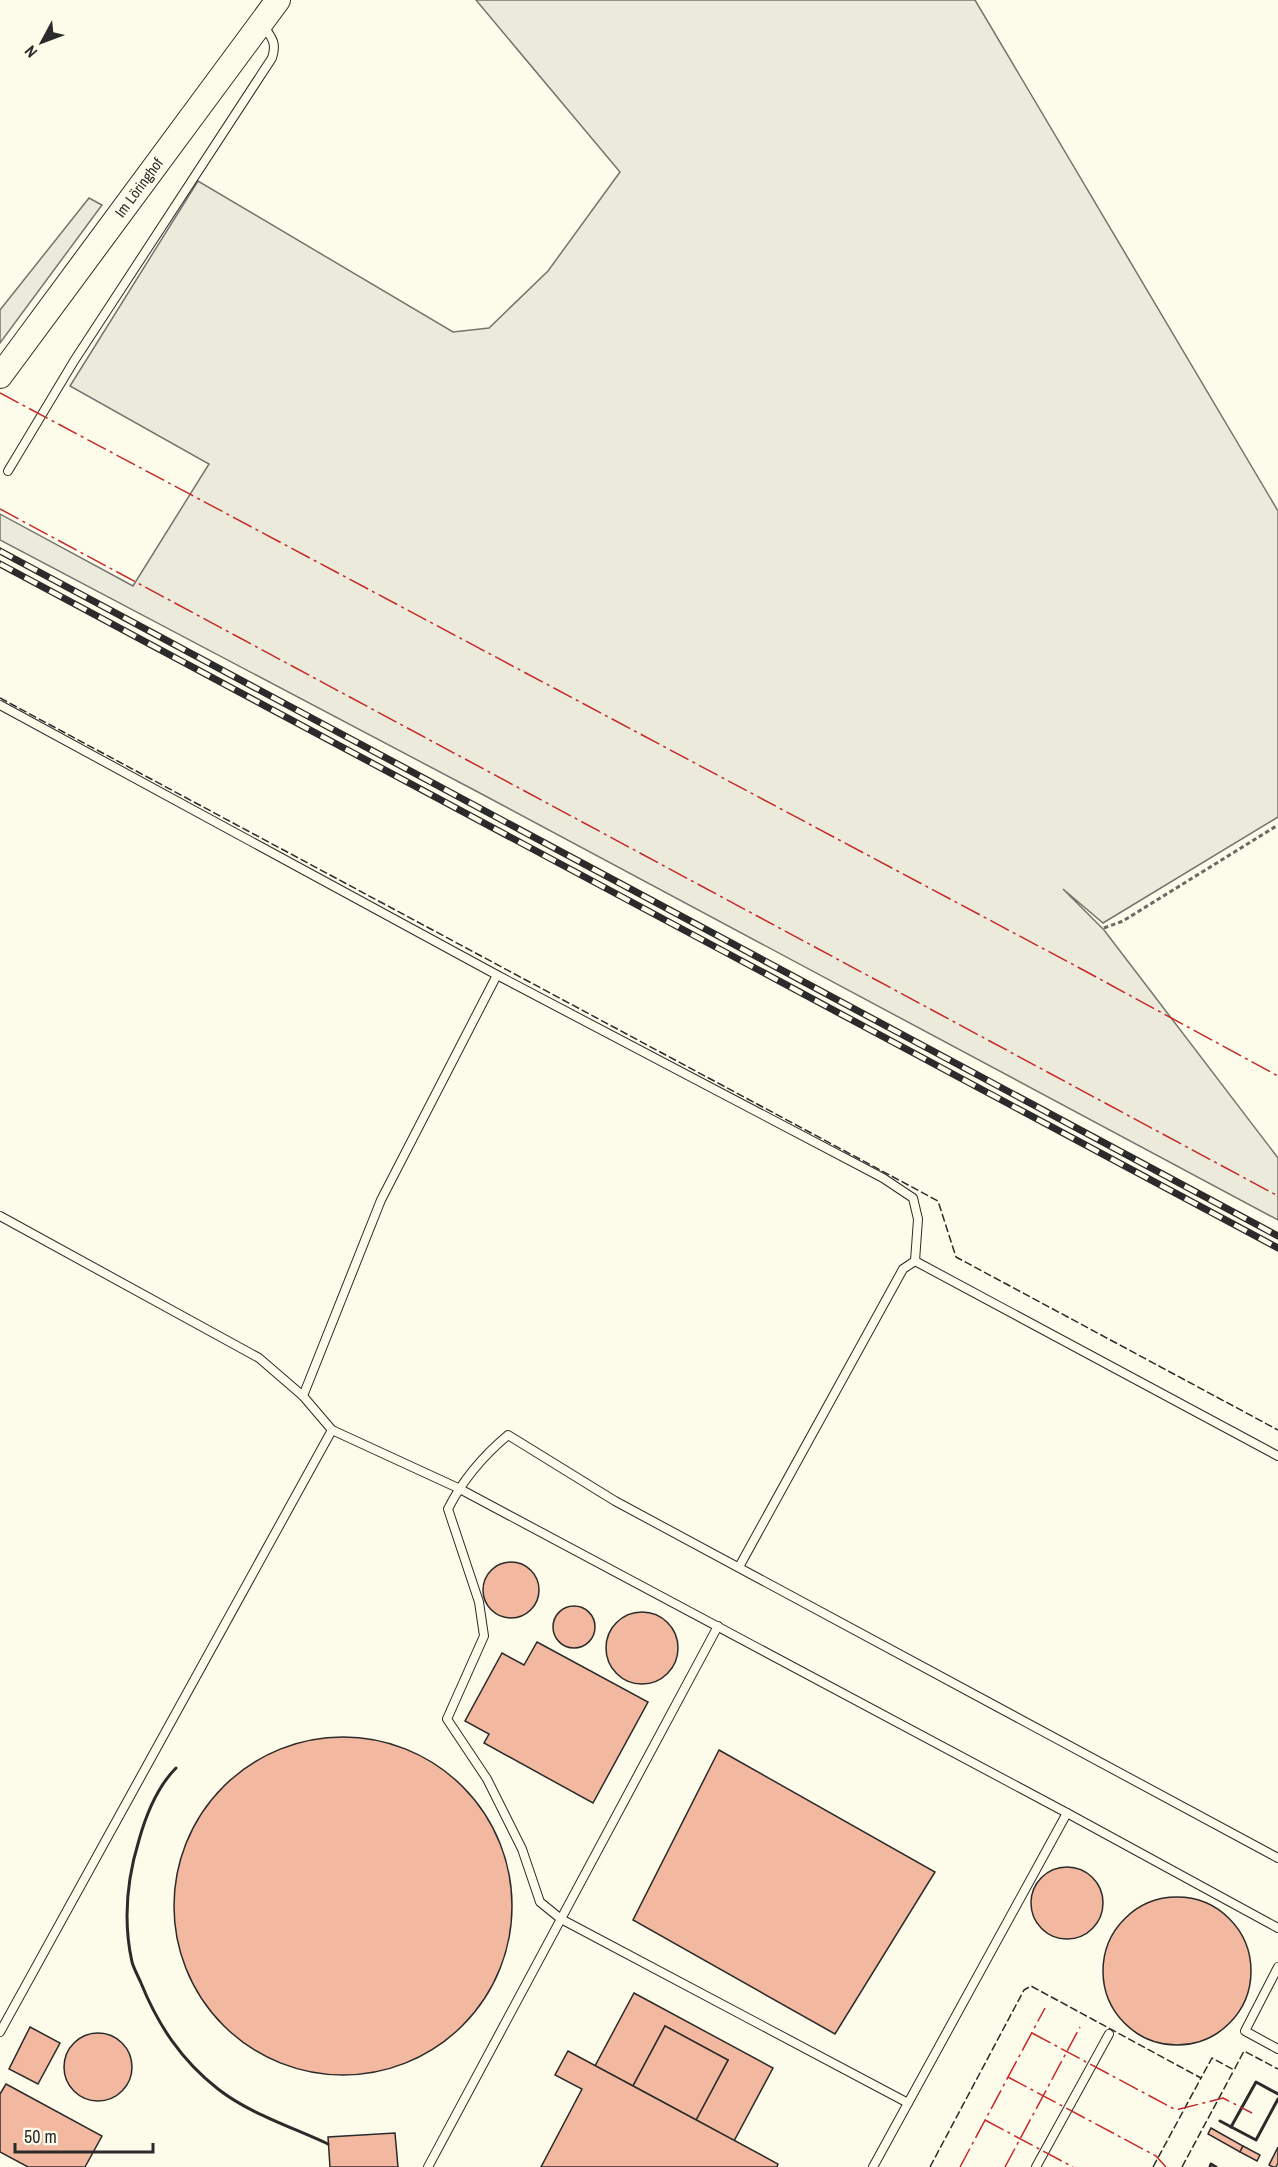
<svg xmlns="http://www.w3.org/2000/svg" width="1278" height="2167" font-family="'Archivo Narrow',sans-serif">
  <rect width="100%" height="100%" fill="#fdfbea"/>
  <g fill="#ecebdb" stroke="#74746e" stroke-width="1.5">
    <polygon points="476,0 975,0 1278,511 1278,817 1103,923 1063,889 1104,930 1278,1158 1278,1220 476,791 0,540 0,514 133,586 209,464 70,386 198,181 453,332 489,328 548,271 620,172"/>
    <polygon points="89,198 102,205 0,343 0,310"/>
  </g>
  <g fill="#f2b8a0" stroke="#2b2b2b" stroke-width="1.5">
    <circle cx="511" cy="1590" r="28"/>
    <circle cx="574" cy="1627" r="21"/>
    <circle cx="642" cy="1648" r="36"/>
    <polygon points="537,1642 648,1702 593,1803 484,1743 489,1734 465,1721 502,1653 524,1665"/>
    <circle cx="343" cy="1906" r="169"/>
    <polygon points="719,1750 935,1872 835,2034 633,1920"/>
    <circle cx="1067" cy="1903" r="36"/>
    <circle cx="1177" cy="1971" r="74"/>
    <polygon points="634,1993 773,2068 734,2141 696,2120 728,2060 665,2026 633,2086 595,2066"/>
    <polygon points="665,2026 728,2060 696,2120 633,2086"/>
    <polygon points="30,2027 60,2043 38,2084 9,2069"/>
    <circle cx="98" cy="2067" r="34"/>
    <polygon points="568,2051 778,2164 777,2167 541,2167 582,2089 555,2075"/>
    <polygon points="6,2084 102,2136 85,2167 28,2167 0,2152 0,2094"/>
    <polygon points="1211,2128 1243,2146 1240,2152 1208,2134"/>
    <polygon points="395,2133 398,2167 330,2167 328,2137"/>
    <polygon points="1243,2146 1260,2155 1257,2161 1240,2152"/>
    <polygon points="1278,2147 1278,2163 1276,2167 1273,2167 1269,2165"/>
  </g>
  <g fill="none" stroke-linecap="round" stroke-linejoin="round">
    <defs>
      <g id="lane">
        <path d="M8,471l66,-110 198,-303c5,-15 0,-20 -9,-33"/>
        <polyline points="0,705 497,975 883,1178 913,1198 918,1219 915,1261"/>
        <polyline points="0,1216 259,1358 303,1396 332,1430 458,1488 1067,1813 1278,1928"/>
        <polyline points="303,1396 381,1200 497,975"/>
        <polyline points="739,1567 903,1269 915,1261 1278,1456"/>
        <polyline points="1278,1967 1245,2031 1278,2049"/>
        <polyline points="0,2032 332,1430"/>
        <path d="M908,2103l-347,-184 -21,-17 -18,-53 -35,-70 -40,-60 37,-83 -5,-34 -31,-93c15,-30 35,-53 60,-74l107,66 663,357"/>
        <polyline points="428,2167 718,1626"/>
        <polyline points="873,2167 1067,1813"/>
        <polyline points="1036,2167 1109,2034"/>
      </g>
      <g id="secondary">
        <path id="s1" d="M0,376l278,-376"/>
      </g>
    </defs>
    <use href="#lane" stroke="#2b2b2b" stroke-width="10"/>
    <use href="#secondary" stroke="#2b2b2b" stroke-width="26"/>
    <polyline stroke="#6a6964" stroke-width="3" stroke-dasharray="4.5 3" stroke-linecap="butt" points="1104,928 1123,921 1278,825"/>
    <use href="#lane" stroke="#fdfbea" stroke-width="8"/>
    <use href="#secondary" stroke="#fdfbea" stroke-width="24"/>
    <defs>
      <g id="rail">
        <polyline points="0,551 1278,1236"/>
        <polyline points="0,564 1278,1248"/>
      </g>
    </defs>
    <use href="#rail" stroke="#2b2b2b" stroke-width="7"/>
    <use href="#rail" stroke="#fdfbea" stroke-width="4.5" stroke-dasharray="14" stroke-linecap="butt"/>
    <g stroke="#2b2b2b" stroke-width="1.5" stroke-dasharray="8 3" stroke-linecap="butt">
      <polyline points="0,698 938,1201 956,1257 1278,1430"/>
      <polyline points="930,2167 1024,1990 1031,1986 1201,2078 1212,2058 1234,2070 1244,2051 1278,2069"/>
      <polyline points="1153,2167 1201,2078"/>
      <polyline points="1182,2167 1234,2070"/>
    </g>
    <g stroke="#2b2b2b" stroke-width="3">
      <path d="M176,1768c-18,18 -30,47 -37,72 -12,39 -16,81 -7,122 2,7 6,14 9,21 17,42 40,77 77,106 32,25 74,38 110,55"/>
      <polyline points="1220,2121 1256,2140 1278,2099"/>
      <polyline points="1231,2127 1256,2082 1278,2094"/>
      <polyline points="1210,2167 1211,2164 1216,2167"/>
    </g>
    <g stroke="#c62828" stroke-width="1.5" stroke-dasharray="21 4.5 3 4.5" stroke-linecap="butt">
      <polyline points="0,393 1074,965 1278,1076"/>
      <polyline points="0,509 1278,1196"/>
      <polyline points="1032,2033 1176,2110 1223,2098 1252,2113"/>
      <polyline points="1008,2077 1156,2156 1166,2167"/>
      <polyline points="985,2120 1073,2167"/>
      <polyline points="960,2167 1045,2008"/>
      <polyline points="1005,2167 1080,2027"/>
    </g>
  </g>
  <g text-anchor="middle" stroke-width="4.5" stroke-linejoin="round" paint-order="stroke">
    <g font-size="15" fill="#2b2b2b" stroke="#fdfbea">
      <text dy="5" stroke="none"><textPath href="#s1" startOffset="234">Im Löringhof</textPath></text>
    </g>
  </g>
  <g transform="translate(42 42) rotate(229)" stroke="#fdfbea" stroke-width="4.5" paint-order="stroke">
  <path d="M0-4.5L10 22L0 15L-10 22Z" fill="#2b2b2b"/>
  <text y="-9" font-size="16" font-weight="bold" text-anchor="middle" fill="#2b2b2b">N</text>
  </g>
  <path d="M15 2143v9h138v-9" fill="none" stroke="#2b2b2b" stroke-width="3"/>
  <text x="24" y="2143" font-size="18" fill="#2b2b2b" stroke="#fdfbea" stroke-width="4.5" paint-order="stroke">50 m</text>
</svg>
